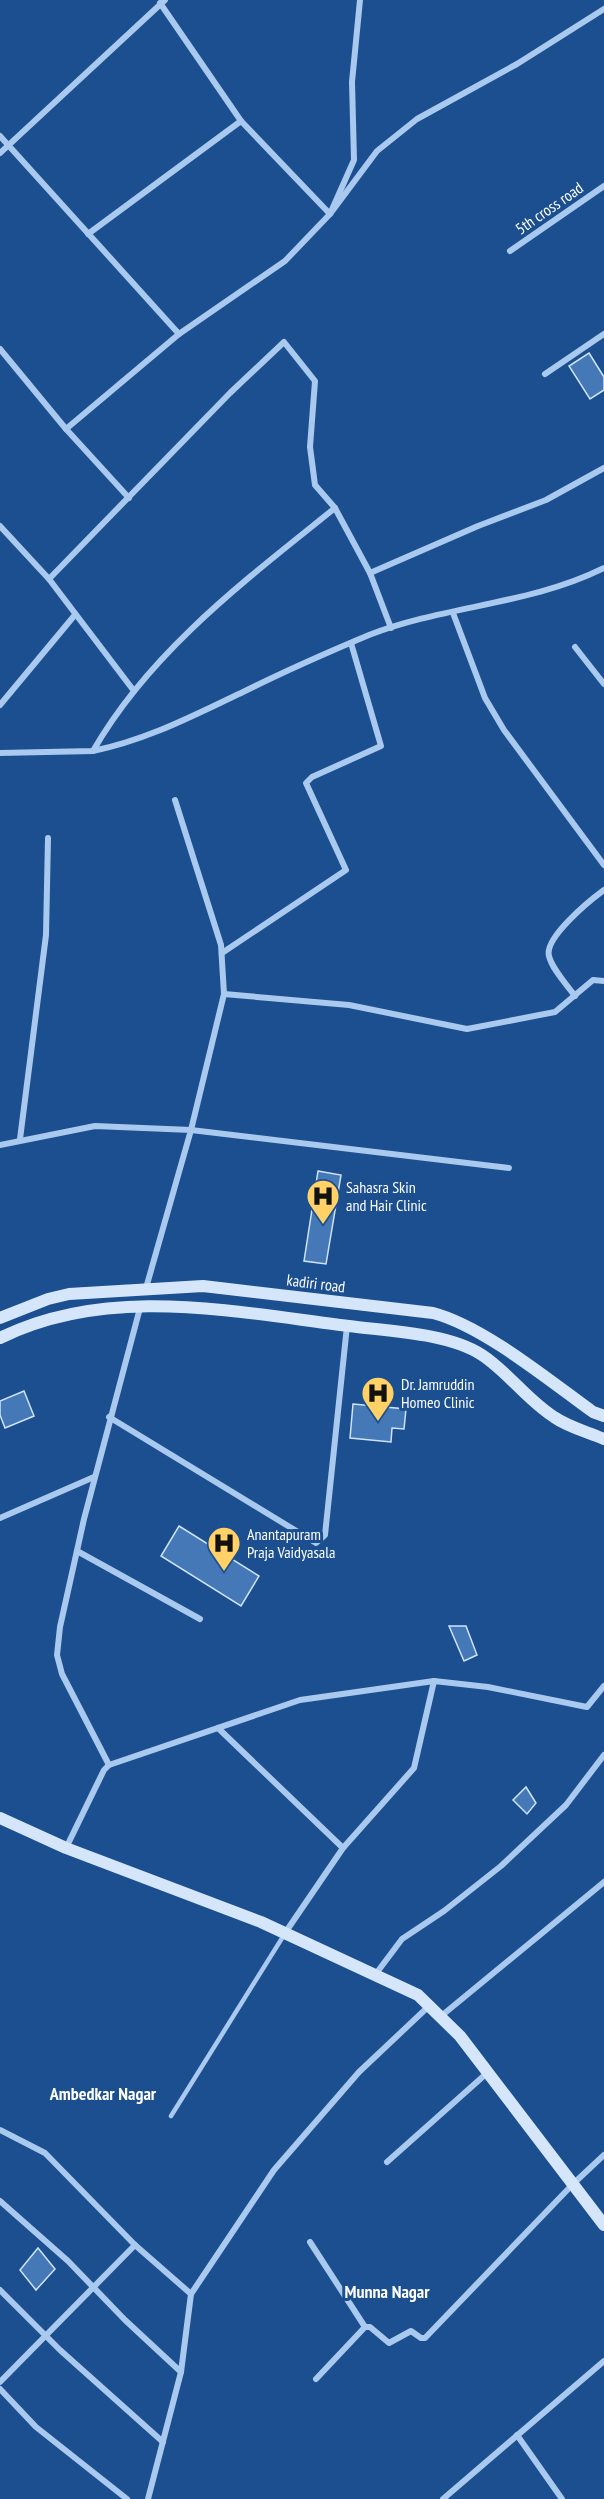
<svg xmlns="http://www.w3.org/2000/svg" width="604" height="2499" font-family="'PT Sans Narrow',sans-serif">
  <rect width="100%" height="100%" fill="#1b4f8f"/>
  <g fill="#4478b7" stroke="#cfe3fa" stroke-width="1.5">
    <polygon points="589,353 604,377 604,390 590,399 569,366"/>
    <polygon points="318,1171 341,1175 326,1264 304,1261"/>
    <polygon points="24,1391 34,1416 5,1428 0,1415 0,1401"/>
    <polygon points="353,1404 406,1409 404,1429 392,1428 391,1442 350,1438"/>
    <polygon points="179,1526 259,1576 241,1606 161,1556"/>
    <polygon points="449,1626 466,1626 477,1655 464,1661"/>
    <polygon points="526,1787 536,1803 527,1814 513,1800"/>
    <polygon points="38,2248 55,2269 36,2290 20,2270"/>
  </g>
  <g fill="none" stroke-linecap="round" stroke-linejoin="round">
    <polyline stroke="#a9c9ee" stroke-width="4.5" points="171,2116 284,1935"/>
    <g stroke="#a9c9ee" stroke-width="6">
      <polyline points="160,3 241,121"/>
      <polyline points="0,136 179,334"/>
      <polyline points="0,153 165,0"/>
      <polyline points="88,234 241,121 330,214 377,151 417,119 517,64 604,9"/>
      <polyline points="510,251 604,186"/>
      <polyline points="0,349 66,429 129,498"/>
      <polyline points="545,374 604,334"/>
      <polyline points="66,429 179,334 285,261 330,214 354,160 352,82 360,0"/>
      <polyline points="0,526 49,579 230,393 284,342 315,381 310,447 315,485 335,508"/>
      <polyline points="370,573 391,628"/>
      <polyline points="49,579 134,691"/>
      <polyline points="453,613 485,698 504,730 604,865"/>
      <polyline points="575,647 604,684"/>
      <polyline points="0,705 74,616"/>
      <path d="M93,751c54,-11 99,-35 148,-58 42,-21 85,-40 128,-58 77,-30 161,-30 235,-67"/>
      <path d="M0,753l93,-2c57,-100 154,-172 242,-243l35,65 108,-47 68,-26 58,-32"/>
      <polyline points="175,800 221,945 224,994"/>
      <polyline points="222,953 346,870 306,783 312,777 381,746 351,643"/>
      <path d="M575,996c-8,-11 -23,-27 -26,-40 -5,-18 40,-55 55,-66"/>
      <polyline points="20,1139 46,935 48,838"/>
      <polyline points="0,1145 95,1126 191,1130 146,1288"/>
      <polyline points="509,1168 191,1130 224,994 349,1005 467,1029 555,1012 593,980 604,981"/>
      <polyline points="109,1417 316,1543 325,1535 347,1326"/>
      <polyline points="0,1518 94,1477"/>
      <polyline points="77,1551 200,1619"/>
      <polyline points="218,1728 343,1848"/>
      <polyline points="109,1765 62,1674 57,1655 60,1627 84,1519 140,1308"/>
      <polyline points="66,1848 104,1770 109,1765 300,1700 434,1681"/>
      <polyline points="285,1933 343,1848 414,1768 434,1681 488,1687 587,1707 604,1686"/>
      <polyline points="375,1975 402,1939 444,1911 501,1866 566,1805 604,1755"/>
      <polyline points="440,2017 604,1882"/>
      <polyline points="0,2130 45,2153 135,2245 191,2294"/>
      <polyline points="387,2162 487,2073"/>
      <polyline points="0,2201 68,2261 125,2320 181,2372"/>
      <polyline points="310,2242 365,2327"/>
      <polyline points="0,2290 60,2350 163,2442"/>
      <polyline points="316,2379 365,2327 370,2327 389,2343 411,2331 421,2338 425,2338 573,2184 604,2155"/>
      <polyline points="0,2382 135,2245"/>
      <polyline points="0,2389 36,2427 127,2499"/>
      <polyline points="517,2435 562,2499"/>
      <polyline points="148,2499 181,2372 191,2294 274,2170 359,2072 429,2006"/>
      <polyline points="443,2499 604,2361"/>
    </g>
    <g stroke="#d6e6fa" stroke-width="12">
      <path d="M0,1318l48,-19 21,-5 134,-8 230,27c50,13 117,68 160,99l11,4"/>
      <path d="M0,1338c109,-54 234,-26 349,-12 38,5 100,7 133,29 26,17 45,45 72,62 14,10 34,15 50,22"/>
      <polyline points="0,1818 66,1848 261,1922 418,1995 460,2036 604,2225"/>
    </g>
  </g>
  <defs>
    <symbol id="hospital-pin" viewBox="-11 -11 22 30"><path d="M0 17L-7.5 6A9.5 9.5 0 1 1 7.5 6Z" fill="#ffd166" stroke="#1b4f8f"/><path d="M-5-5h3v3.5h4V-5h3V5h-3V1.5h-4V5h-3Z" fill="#111"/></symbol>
  </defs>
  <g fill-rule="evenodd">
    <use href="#hospital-pin" x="304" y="1177" width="38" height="52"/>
    <use href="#hospital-pin" x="359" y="1374" width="38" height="52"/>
    <use href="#hospital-pin" x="205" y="1524" width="38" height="52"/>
  </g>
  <g text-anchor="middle" stroke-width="6" stroke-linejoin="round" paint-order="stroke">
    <g font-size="16" fill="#fff" stroke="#1b4f8f">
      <text transform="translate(549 208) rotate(-35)" y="6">5th cross road</text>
      <text transform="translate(316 1283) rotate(7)" y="6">kadiri road</text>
    </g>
    <g font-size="16" fill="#fff" stroke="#1b4f8f" text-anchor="start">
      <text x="346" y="1193">Sahasra Skin<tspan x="346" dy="18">and Hair Clinic</tspan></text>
      <text x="401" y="1390">Dr. Jamruddin<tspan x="401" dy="18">Homeo Clinic</tspan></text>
      <text x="247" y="1540">Anantapuram<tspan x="247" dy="18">Praja Vaidyasala</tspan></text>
    </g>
    <g font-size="18" font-weight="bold" fill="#fff" stroke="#1b4f8f">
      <text x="103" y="2100">Ambedkar Nagar</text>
      <text x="387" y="2298">Munna Nagar</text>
    </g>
  </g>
</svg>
